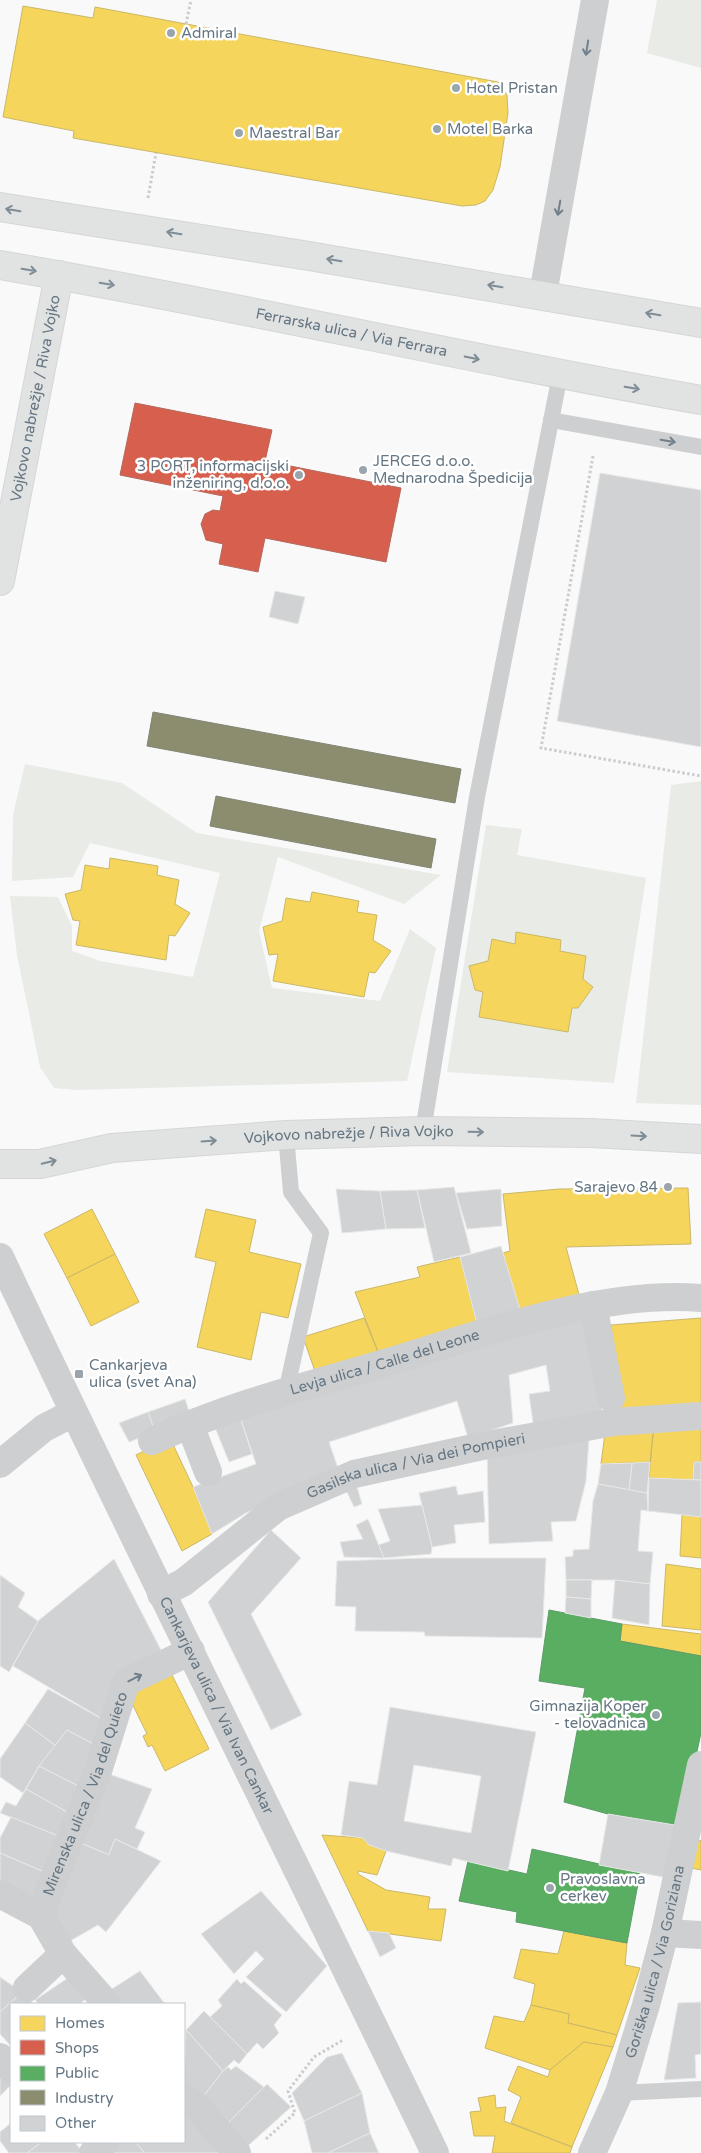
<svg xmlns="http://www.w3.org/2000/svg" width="701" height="2153" font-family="'Varela Round',sans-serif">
  <rect width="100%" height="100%" fill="#f9f9f9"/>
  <g fill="#e8ebe6">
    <polygon points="657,0 701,0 701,68 647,53"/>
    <polygon points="25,764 122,783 197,833 441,875 404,904 278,857 259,931 272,988 380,1001 410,929 436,948 407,1081 77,1090 54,1088 40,1067 17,955 10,896 58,897 72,926 72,951 100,961 193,977 220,873 90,843 73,877 12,881 13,815"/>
    <polygon points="701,781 701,1105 636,1103 671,785"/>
    <polygon points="486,825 522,829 517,855 646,878 614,1083 447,1072"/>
  </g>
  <g fill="#f6d55c" stroke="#cab868">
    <polygon points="23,6 93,18 95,7 498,82 507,95 508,113 500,167 493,190 485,201 476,205 462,206 73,138 74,131 3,117"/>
    <polygon points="110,858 158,866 157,875 179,880 175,904 190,913 175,936 169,935 166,960 76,945 80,921 73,920 65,894 81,890 85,865 109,869"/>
    <polygon points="312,892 359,901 357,912 377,915 373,940 391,951 375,973 369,972 364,997 273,981 278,954 269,955 263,927 282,921 286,898 310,902"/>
    <polygon points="516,932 561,940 560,951 586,956 583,979 593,987 578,1008 572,1008 568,1032 479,1017 483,992 475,990 469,966 488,961 492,939 515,944"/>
    <polygon points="688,1188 691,1244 566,1247 581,1302 522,1317 503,1253 510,1251 503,1194 559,1189"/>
    <polygon points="92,1209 115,1254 67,1278 44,1234"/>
    <polygon points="206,1209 256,1220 249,1252 301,1264 288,1318 261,1312 251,1360 197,1347 216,1262 195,1257"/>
    <polygon points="115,1254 139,1302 91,1326 67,1278"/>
    <polygon points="460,1257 477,1324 380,1357 355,1292 420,1277 417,1267"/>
    <polygon points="364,1318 380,1357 317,1377 303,1337"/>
    <polygon points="701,1318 701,1407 623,1416 611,1325"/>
    <polygon points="701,1422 701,1462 694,1462 693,1480 649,1478 654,1424"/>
    <polygon points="654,1424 650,1462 601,1464 605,1433"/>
    <polygon points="170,1438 193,1487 212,1534 182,1551 136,1455"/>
    <polygon points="682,1515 701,1517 701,1558 680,1556"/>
    <polygon points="666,1564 701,1569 701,1630 662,1626"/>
    <polygon points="622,1624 701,1634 701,1656 620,1641"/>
    <polygon points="170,1671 209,1749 165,1771 152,1745 148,1747 143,1736 147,1734 127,1693"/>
    <polygon points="322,1835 363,1838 369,1845 386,1851 377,1875 358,1871 358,1874 386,1890 430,1897 428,1909 446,1909 441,1941 368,1931"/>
    <polygon points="695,1839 701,1841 701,1870 686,1867"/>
    <polygon points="564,1931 627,1943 625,1965 640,1968 617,2035 568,2023 569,2014 531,2005 535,1984 514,1978 521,1949 558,1954"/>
    <polygon points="531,2005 569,2014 568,2023 617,2035 613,2047 584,2042 550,2070 485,2048 494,2016 524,2022"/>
    <polygon points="584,2042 613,2047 572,2147 511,2123 521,2097 508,2090 518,2066 548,2077 550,2070"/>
    <polygon points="495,2095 496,2108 506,2107 504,2121 572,2147 570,2153 492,2153 495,2136 474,2136 470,2112 481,2111 478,2098"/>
  </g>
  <polygon fill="#d6604d" stroke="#b4675d" points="135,403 272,430 265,461 401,488 386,562 265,538 258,572 219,564 223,544 206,540 201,524 205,514 213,510 220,511 223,496 120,475"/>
  <g fill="#5aae61" stroke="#5d9d6b">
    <polygon points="549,1610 622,1624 620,1641 701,1656 701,1733 681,1826 608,1814 564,1802 585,1688 539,1681"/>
    <polygon points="532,1849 640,1873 627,1943 516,1922 517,1912 459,1901 468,1861 527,1874"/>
  </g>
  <g fill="#8c8c6e" stroke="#808574">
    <polygon points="153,712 461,769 455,803 147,746"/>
    <polygon points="216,796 436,839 431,868 210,826"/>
  </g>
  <g fill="#d0d2d3" stroke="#e8e8e8" fill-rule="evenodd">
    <polygon points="600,473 701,490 701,747 557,721"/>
    <polygon points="275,591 305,597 298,624 269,617"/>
    <polygon points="454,1187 471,1253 434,1262 417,1190"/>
    <polygon points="336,1189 380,1191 386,1229 342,1233"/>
    <polygon points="501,1189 502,1226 467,1229 456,1193"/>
    <polygon points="417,1190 425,1228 386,1229 380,1191"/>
    <polygon points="501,1246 521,1313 477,1324 460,1257"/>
    <polygon points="583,1313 603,1415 534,1430 529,1394 550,1391 546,1365 509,1375 513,1423 468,1438 457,1401 329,1442 339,1471 246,1513 212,1534 193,1487 256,1464 240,1417"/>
    <polygon points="185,1399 192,1420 155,1432 148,1412"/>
    <polygon points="148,1412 155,1432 129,1442 119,1423"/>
    <polygon points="240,1417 252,1454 229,1462 214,1425"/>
    <polygon points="589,1439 586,1481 576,1521 551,1522 553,1541 489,1544 487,1451"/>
    <polygon points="650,1462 647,1493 629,1490 632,1463"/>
    <polygon points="694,1462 701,1462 701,1480 693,1480"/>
    <polygon points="632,1463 629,1490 598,1484 601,1464"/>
    <polygon points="649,1478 701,1480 701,1517 648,1511"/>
    <polygon points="356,1483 362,1504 354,1507 345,1488"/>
    <polygon points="598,1484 647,1493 648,1511 641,1510 638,1551 653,1552 650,1584 615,1580 566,1580 565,1557 573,1556 573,1550 589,1549 593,1501"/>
    <polygon points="456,1486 458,1495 483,1491 485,1522 454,1525 456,1543 432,1547 419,1493"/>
    <polygon points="422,1505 432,1547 431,1554 384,1558 378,1545 390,1541 378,1509"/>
    <polygon points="368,1519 384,1558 344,1557 340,1542 363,1539 356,1525"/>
    <polygon points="271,1530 301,1558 251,1614 302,1715 271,1730 208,1602"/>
    <polygon points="425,1558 546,1558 542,1638 425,1636 424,1632 355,1631 356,1607 335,1606 337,1561"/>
    <polygon points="114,1559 162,1652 111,1724 13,1666 38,1621"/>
    <polygon points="0,1575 25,1593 18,1607 38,1621 9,1672 0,1666"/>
    <polygon points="566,1580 592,1580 591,1599 566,1597"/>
    <polygon points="615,1580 650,1584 649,1625 612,1618"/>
    <polygon points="566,1597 591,1599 591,1618 565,1613"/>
    <polygon points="48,1689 111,1724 101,1748 67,1730 56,1746 25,1723"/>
    <path d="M390,1707l146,25 -28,139 -55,-13 -2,8 -65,-15 -17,-6 -6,-7 -22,-3 8,-54 28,4zM414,1765l67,11 -10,57 -67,-12z"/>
    <polygon points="25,1723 56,1746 39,1766 23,1793 0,1777 0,1759"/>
    <polygon points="67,1730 101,1748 84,1789 39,1766"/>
    <polygon points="39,1766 84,1789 76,1817 26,1789"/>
    <polygon points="103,1772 152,1789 135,1828 145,1832 137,1849 115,1839 109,1855 76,1841"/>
    <polygon points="26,1789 76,1817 66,1839 0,1813 6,1802 16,1806"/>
    <polygon points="608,1814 681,1826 668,1878 599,1865"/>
    <polygon points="11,1817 66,1839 49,1874 0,1853 0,1838"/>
    <polygon points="115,1839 161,1861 106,1932 98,1925 63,1945 52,1903 76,1841 109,1855"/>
    <polygon points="0,1853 49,1874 39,1902 0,1885"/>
    <polygon points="261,1891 327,1966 286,2012 246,1977 264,1959 256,1951 234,1974 201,1934"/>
    <polygon points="368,1931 389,1933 396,1948 380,1957"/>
    <polygon points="140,1971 165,2004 111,2004 104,1994"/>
    <polygon points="71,1976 90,1995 80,2004 39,2004 35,2000"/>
    <polygon points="0,1977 22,1992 0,2012"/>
    <polygon points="237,1979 241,1984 244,1981 282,2015 274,2025 279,2033 263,2049 257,2043 247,2054 210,2017 222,2006 218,2000"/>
    <polygon points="22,1992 34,2004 11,2004 11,2046 0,2034 0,2012"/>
    <polygon points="701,2002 701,2054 695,2055 696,2078 664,2080 678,2003"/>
    <polygon points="204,2011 247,2054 239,2064 234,2060 223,2071 186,2030"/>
    <polygon points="186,2030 223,2071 199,2102 184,2089"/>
    <polygon points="342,2053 362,2093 304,2121 292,2093 327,2057"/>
    <polygon points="236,2066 264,2087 224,2127 199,2102 223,2071 228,2067 231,2070"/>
    <polygon points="0,2069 11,2081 11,2085 0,2096"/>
    <polygon points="267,2084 291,2107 240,2153 221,2130"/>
    <polygon points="362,2093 370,2133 328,2153 312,2153 304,2121"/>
    <polygon points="184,2103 232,2153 145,2153 135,2142 184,2142"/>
    <polygon points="11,2123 11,2142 42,2142 27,2153 9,2153 0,2141 0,2132"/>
    <polygon points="370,2133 379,2153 328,2153"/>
    <polygon points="42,2142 74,2142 84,2153 27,2153"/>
    <polygon points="114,2142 135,2142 145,2153 103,2153"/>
  </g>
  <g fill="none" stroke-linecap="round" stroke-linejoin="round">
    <defs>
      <g id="secondary">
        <polyline points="0,207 309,256 701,323"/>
        <path id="s6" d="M0,265c235,40 467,94 701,135"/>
        <path id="s7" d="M0,581l59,-306"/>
        <path id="s8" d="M0,1164h40l72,-16 174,-13 137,-4 168,2 110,6"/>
      </g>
    </defs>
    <use href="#secondary" stroke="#d5d6d7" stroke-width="30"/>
    <g stroke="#cbcccd" stroke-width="3" stroke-dasharray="2.5 2.5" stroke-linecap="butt">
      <polyline points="186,24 191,0"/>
      <polyline points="148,198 156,153"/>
      <polyline points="593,456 541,748 701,776"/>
      <polyline points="266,2139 295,2113 288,2091 314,2057 343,2040"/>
    </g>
    <g stroke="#cecfd0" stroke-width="16">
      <polyline points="551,420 701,447"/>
      <polyline points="423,1131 477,797 560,375"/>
      <polyline points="286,1392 321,1233 291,1192 286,1135"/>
      <polyline points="619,2093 701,2089"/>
    </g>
    <g stroke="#cecfd0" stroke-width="28">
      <polyline points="543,294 595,0"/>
      <path id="s1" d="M0,1257c142,301 291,597 435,896"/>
      <polyline points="593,1305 611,1398"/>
      <polyline points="190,1425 208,1472"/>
      <path id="s2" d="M152,1441c74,-35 154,-55 233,-78 97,-29 214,-73 316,-65"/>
      <polyline points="0,1464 44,1428 73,1413"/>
      <path id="s3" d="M161,1594l23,-12 94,-75 76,-33 133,-29 127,-23 87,-6"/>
      <polyline points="0,1894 41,1916 63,1954 107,2004"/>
      <path id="s4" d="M41,1916l9,-28 48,-117 28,-89 65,-31"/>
      <polyline points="665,1933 701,1935"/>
      <polyline points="27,1988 63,1954"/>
      <polyline points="0,2057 11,2069"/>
      <polyline points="184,2097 195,2105 237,2153"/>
      <polyline points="93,2153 105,2142"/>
      <path id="s5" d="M592,2153l27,-60 27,-88 19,-72 36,-168"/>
    </g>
    <use href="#secondary" stroke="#e1e2e2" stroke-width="28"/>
  </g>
  <defs><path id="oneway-shaft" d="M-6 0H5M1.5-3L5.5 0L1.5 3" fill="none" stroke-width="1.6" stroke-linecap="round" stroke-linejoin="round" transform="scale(1.25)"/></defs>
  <g stroke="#707f8b">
    <use href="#oneway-shaft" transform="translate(587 48) rotate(99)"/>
    <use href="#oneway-shaft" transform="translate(559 208) rotate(100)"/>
    <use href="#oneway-shaft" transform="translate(668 441) rotate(10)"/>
    <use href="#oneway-shaft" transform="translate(135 1678) rotate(-27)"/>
  </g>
  <g stroke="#7e8c96">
    <use href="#oneway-shaft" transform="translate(13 210) rotate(-170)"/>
    <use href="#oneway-shaft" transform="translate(174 233) rotate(-171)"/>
    <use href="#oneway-shaft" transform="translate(334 260) rotate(-171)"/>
    <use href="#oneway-shaft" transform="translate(29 270) rotate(10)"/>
    <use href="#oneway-shaft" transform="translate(107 284) rotate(10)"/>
    <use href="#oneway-shaft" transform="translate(495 286) rotate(-171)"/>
    <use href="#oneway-shaft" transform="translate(653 314) rotate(-170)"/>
    <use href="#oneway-shaft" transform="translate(472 358) rotate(12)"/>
    <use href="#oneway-shaft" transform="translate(632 388) rotate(10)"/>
    <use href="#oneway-shaft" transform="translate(476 1132) rotate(1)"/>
    <use href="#oneway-shaft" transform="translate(639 1136) rotate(3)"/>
    <use href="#oneway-shaft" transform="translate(209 1141) rotate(-4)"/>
    <use href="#oneway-shaft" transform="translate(49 1162) rotate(-13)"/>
  </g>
  <g fill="#99a4ac" stroke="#fff" stroke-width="2">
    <circle cx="171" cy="33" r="5"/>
    <circle cx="456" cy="88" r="5"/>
    <circle cx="437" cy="129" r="5"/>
    <circle cx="239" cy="133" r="5"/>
    <circle cx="363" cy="470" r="5"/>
    <circle cx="299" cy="475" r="5"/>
    <circle cx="668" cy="1187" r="5"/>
    <rect x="74" y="1369" width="10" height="10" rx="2.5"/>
    <circle cx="656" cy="1715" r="5"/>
    <circle cx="550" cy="1888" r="5"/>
  </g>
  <g text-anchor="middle" stroke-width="5" stroke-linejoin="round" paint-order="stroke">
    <g font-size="15" fill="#657683" stroke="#fff" text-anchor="start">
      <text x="181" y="38">Admiral</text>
      <text x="466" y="93">Hotel Pristan</text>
      <text x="447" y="134">Motel Barka</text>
      <text x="249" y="138">Maestral Bar</text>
      <text x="373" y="466">JERCEG d.o.o.<tspan x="373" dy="17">Mednarodna Špedicija</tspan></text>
      <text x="289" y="471" text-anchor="end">3 PORT, informacijski<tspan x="289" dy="17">inženiring, d.o.o.</tspan></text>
      <text x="658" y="1192" text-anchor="end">Sarajevo 84</text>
      <text x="89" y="1370">Cankarjeva<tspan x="89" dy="17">ulica (svet Ana)</tspan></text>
      <text x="646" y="1711" text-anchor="end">Gimnazija Koper<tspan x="646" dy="17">- telovadnica</tspan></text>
      <text x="560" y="1884">Pravoslavna<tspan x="560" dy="17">cerkev</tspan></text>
    </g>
    <g font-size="15" fill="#657683" stroke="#fff">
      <text dy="5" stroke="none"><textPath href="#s6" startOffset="358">Ferrarska ulica / Via Ferrara</textPath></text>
      <text dy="5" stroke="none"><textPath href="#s7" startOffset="186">Vojkovo nabrežje / Riva Vojko</textPath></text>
      <text dy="5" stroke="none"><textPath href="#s8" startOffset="351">Vojkovo nabrežje / Riva Vojko</textPath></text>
      <text dy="5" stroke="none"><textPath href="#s2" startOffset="246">Levja ulica / Calle del Leone</textPath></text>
      <text dy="5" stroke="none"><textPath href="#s3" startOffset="291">Gasilska ulica / Via dei Pompieri</textPath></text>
      <text dy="5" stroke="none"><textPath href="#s1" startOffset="498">Cankarjeva ulica / Via Ivan Cankar</textPath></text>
      <text dy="5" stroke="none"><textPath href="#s4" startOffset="130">Mirenska ulica / Via del Quieto</textPath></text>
      <text dy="5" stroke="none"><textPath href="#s5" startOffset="202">Goriška ulica / Via Goriziana</textPath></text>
    </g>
  </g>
  <rect x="10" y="2003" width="175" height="140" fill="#ffffff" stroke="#c1c8cd"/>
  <rect x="20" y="2016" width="25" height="15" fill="#f6d55c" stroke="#c1c8cd"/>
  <text x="55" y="2028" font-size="15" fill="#657683">Homes</text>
  <rect x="20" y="2040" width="25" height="15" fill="#d6604d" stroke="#c1c8cd"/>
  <text x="55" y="2053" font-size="15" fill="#657683">Shops</text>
  <rect x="20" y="2066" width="25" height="15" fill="#5aae61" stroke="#c1c8cd"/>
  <text x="55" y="2078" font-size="15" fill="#657683">Public</text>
  <rect x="20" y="2090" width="25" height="15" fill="#8c8c6e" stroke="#c1c8cd"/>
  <text x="55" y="2103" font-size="15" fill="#657683">Industry</text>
  <rect x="20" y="2116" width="25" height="15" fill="#d0d2d3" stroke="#c1c8cd"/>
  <text x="55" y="2128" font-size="15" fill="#657683">Other</text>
</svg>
